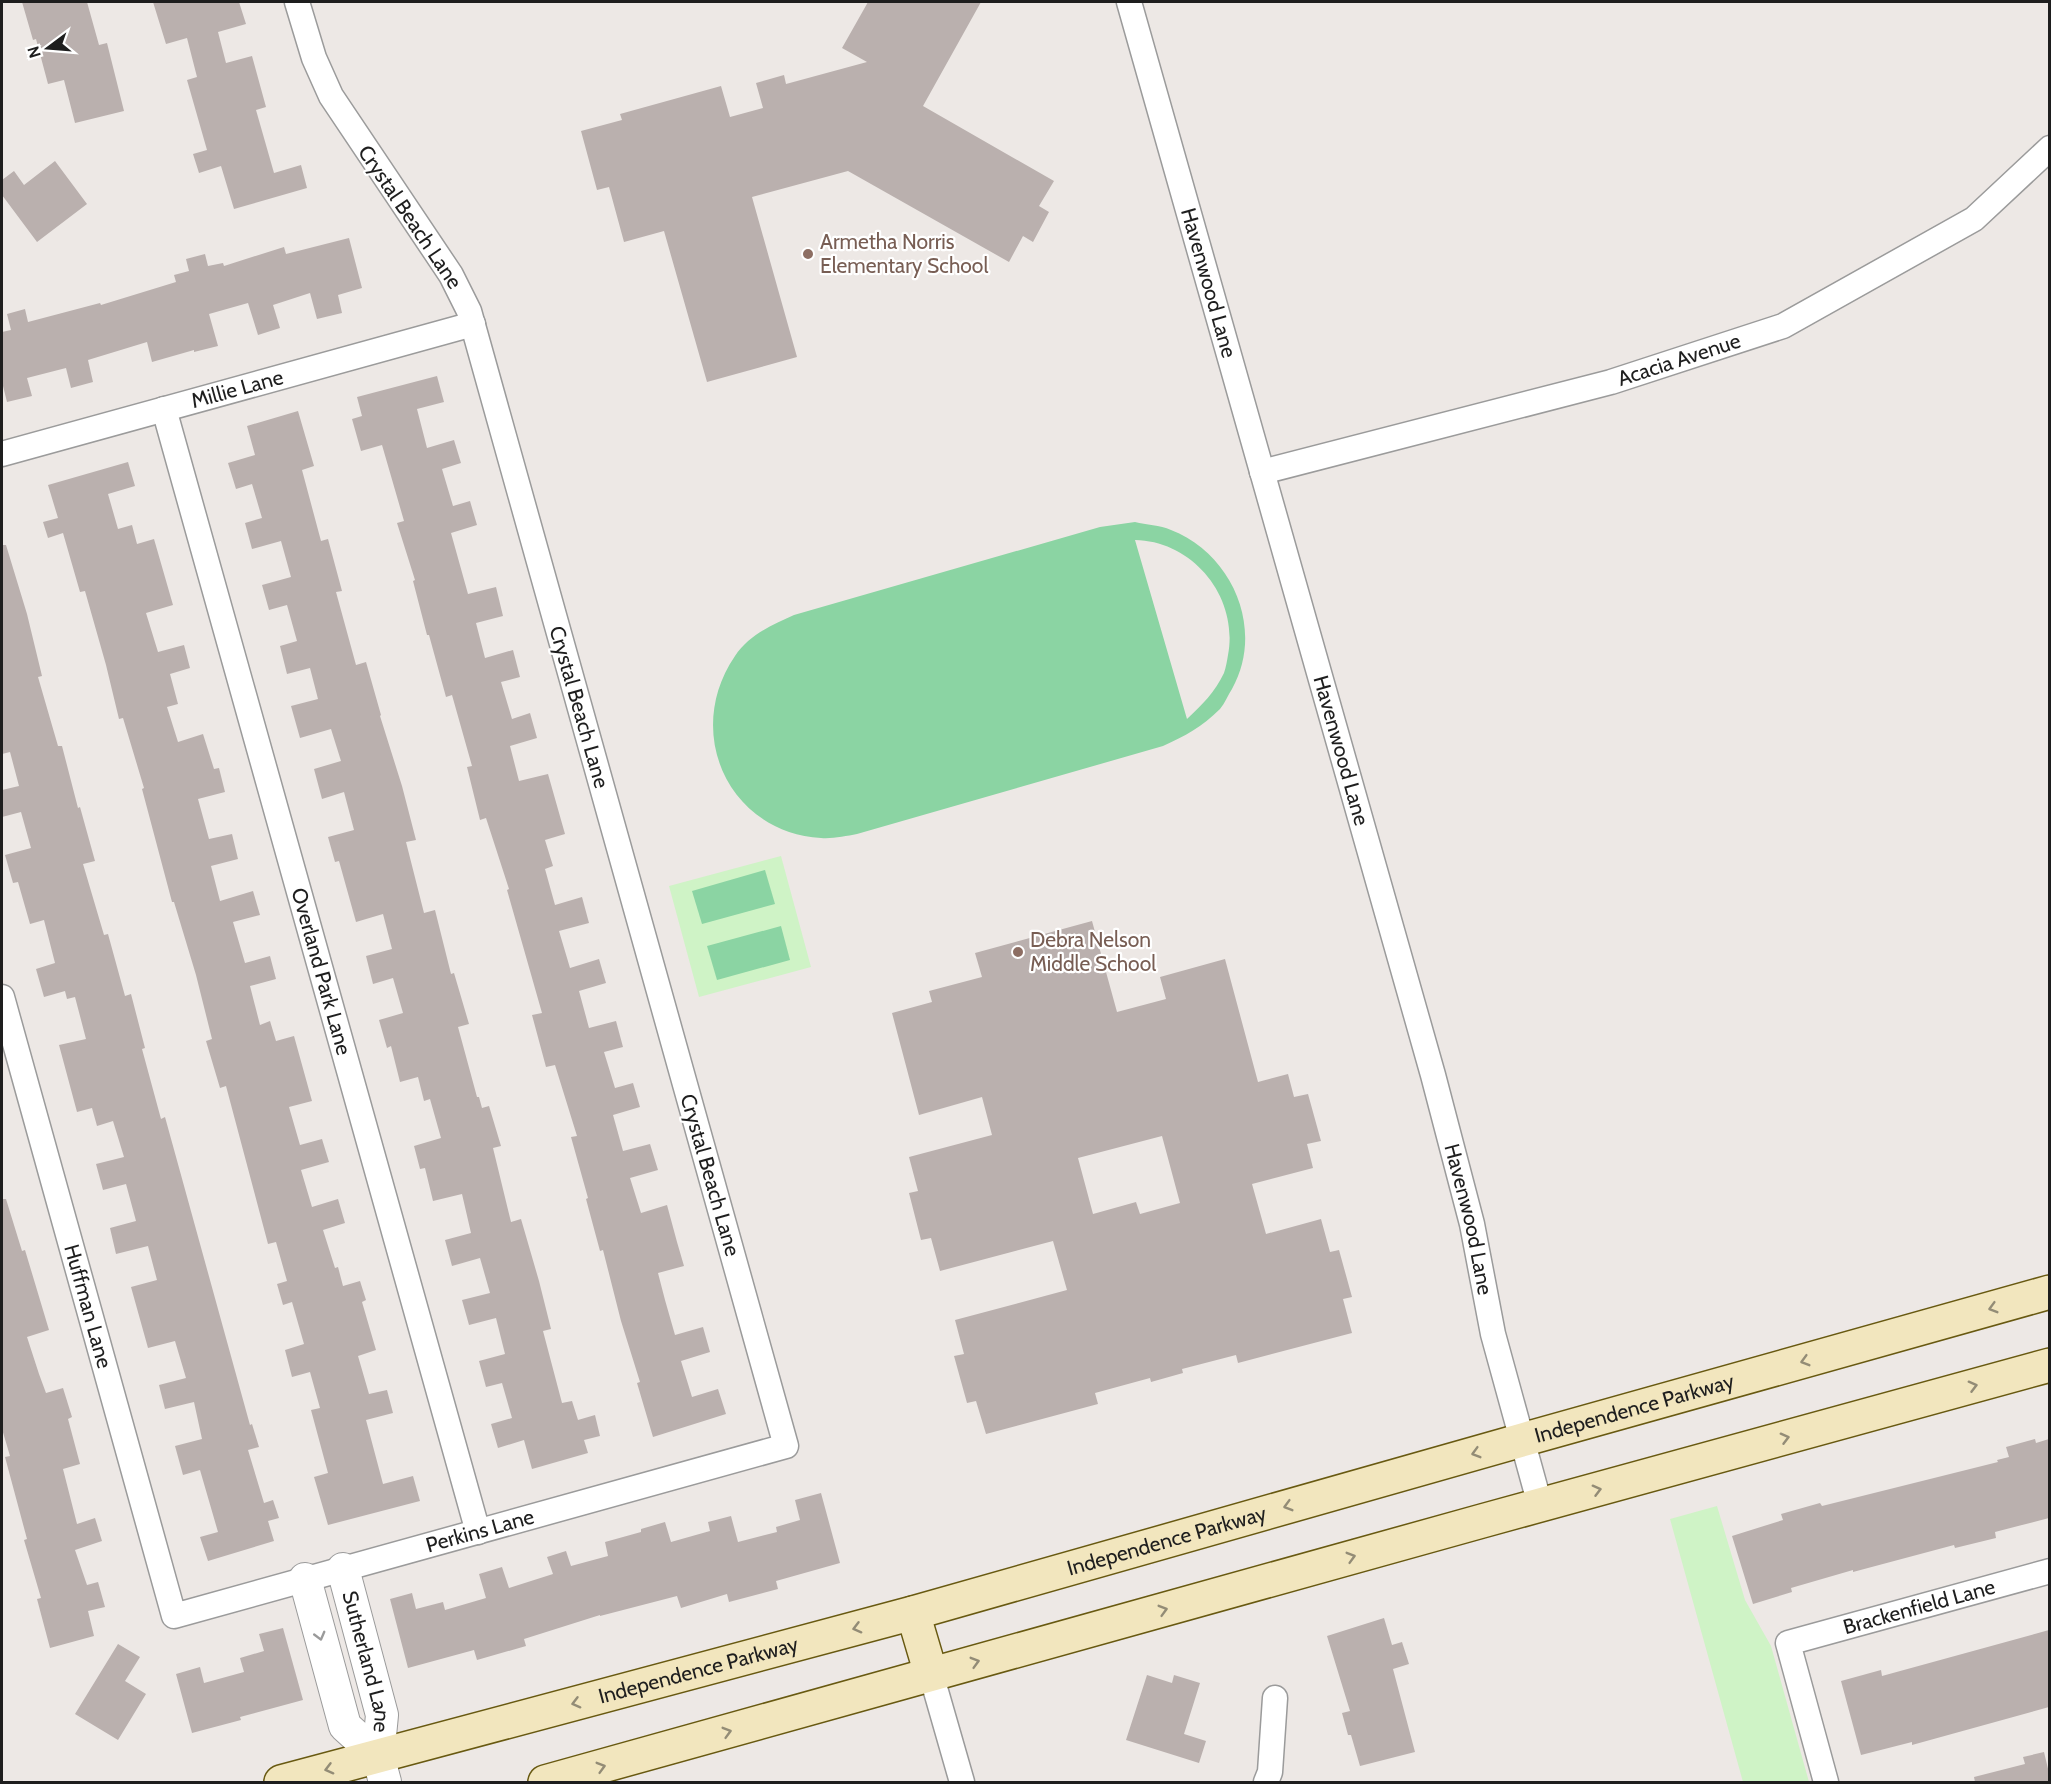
<svg xmlns="http://www.w3.org/2000/svg" width="2051" height="1784" font-family="Cabin,sans-serif">
  <rect width="100%" height="100%" fill="#ede8e5"/>
  <g fill="#cff3c6">
    <polygon points="781,856 811,967 699,997 669,886"/>
    <polygon points="1717,1506 1745,1600 1771,1646 1809,1782 1743,1782 1670,1519"/>
  </g>
  <g fill="#8bd4a3" fill-rule="evenodd">
    <path d="M1135,522c11,3 25,3 36,8 62,24 94,100 61,159 -4,6 -7,14 -12,20 -18,18 -35,27 -57,37l-306,88c-11,2 -25,5 -36,4 -93,-6 -138,-106 -86,-182 14,-21 37,-31 59,-41l306,-88zM1135,540c58,1 104,57 93,115 -1,6 -2,12 -4,18 -9,19 -22,32 -37,46z"/>
    <polygon points="765,870 775,904 702,924 692,891"/>
    <polygon points="781,926 790,960 717,980 707,946"/>
  </g>
  <g fill="#bab0ae" fill-rule="evenodd">
    <polygon points="22,2 87,2 99,45 107,43 124,111 75,123 64,80 48,84 36,39 33,40"/>
    <polygon points="153,2 239,2 246,24 218,32 226,63 252,56 266,107 256,110 274,173 301,165 307,188 234,209 221,166 199,173 193,154 207,150 187,80 197,77 187,38 166,44"/>
    <polygon points="868,2 981,2 923,106 1054,181 1039,206 1049,212 1033,242 1023,236 1009,262 848,171 752,197 797,357 707,382 664,231 624,242 609,187 597,190 581,131 622,120 620,114 721,86 730,117 763,108 756,83 784,75 786,84 867,62 842,48"/>
    <polygon points="55,161 87,204 37,242 2,195 2,180 14,171 24,185"/>
    <polygon points="349,238 362,288 338,295 342,313 317,319 310,293 273,305 280,328 258,335 248,303 209,314 218,346 194,352 194,350 152,362 147,342 88,360 93,382 71,388 66,368 27,378 32,396 7,402 2,382 2,332 11,330 7,314 25,309 28,322 100,303 101,305 176,282 174,275 189,271 186,259 205,254 208,266 223,263 224,266 284,247 286,254"/>
    <polygon points="437,376 444,402 417,409 427,448 454,440 461,463 442,469 453,506 470,501 477,525 451,533 468,594 496,587 503,616 476,623 485,658 513,650 520,677 501,682 512,719 530,713 537,738 510,746 519,781 548,774 565,834 545,840 553,866 545,869 555,905 582,897 589,923 559,931 570,968 599,959 606,983 579,991 589,1028 616,1021 623,1047 604,1052 615,1088 633,1083 640,1107 613,1115 623,1151 650,1144 658,1170 630,1178 641,1213 667,1205 677,1242 684,1266 658,1273 665,1300 675,1335 703,1327 710,1352 681,1361 692,1397 718,1389 726,1414 653,1437 637,1383 640,1382 621,1321 603,1250 600,1251 586,1199 588,1198 571,1137 577,1136 555,1065 546,1067 532,1015 542,1013 507,890 509,889 486,818 480,820 467,767 472,766 452,695 446,697 429,635 427,635 413,581 415,580 397,523 404,521 382,445 361,451 352,419 362,416 357,397"/>
    <polygon points="298,411 314,466 302,470 321,541 328,539 342,591 336,592 356,665 366,662 381,715 380,716 402,786 416,840 406,842 424,913 435,910 451,974 454,973 469,1024 458,1027 477,1097 479,1097 482,1108 489,1106 501,1146 493,1148 511,1222 521,1219 539,1281 551,1329 543,1331 562,1403 572,1401 578,1420 595,1415 600,1436 584,1440 588,1453 532,1469 524,1440 498,1448 491,1424 512,1418 502,1383 486,1387 479,1361 505,1354 496,1318 469,1325 462,1300 490,1293 480,1258 452,1266 445,1240 471,1233 462,1194 433,1201 425,1168 420,1169 414,1146 441,1138 430,1099 424,1101 418,1077 400,1082 391,1046 387,1048 379,1020 403,1013 393,978 373,984 366,956 392,949 383,914 356,922 339,861 335,862 328,837 354,830 344,792 322,799 314,769 341,761 331,729 300,738 291,706 318,699 310,668 287,674 280,646 297,641 287,605 269,610 262,585 291,577 281,541 252,549 245,523 262,518 252,484 236,489 228,463 255,455 247,426"/>
    <polygon points="128,462 135,486 108,494 118,529 132,525 137,544 154,539 173,605 146,613 158,652 184,645 190,668 170,674 178,704 167,707 178,742 203,734 214,769 219,768 225,792 198,799 209,839 232,834 238,859 211,866 220,901 253,891 260,915 233,922 245,963 270,956 276,979 250,986 260,1025 270,1021 276,1041 294,1036 312,1101 289,1107 300,1145 322,1139 329,1162 301,1170 312,1207 338,1199 345,1223 323,1230 335,1268 338,1267 343,1286 360,1281 366,1300 362,1302 376,1350 358,1356 369,1394 387,1390 393,1413 366,1420 383,1484 413,1476 420,1501 328,1525 314,1477 328,1473 311,1410 320,1408 310,1372 292,1377 285,1350 304,1344 292,1302 283,1305 277,1284 287,1281 276,1242 268,1244 226,1086 220,1088 206,1041 212,1039 196,975 174,902 172,902 142,789 144,788 123,718 119,719 106,665 85,591 80,592 63,533 48,538 43,522 58,518 48,485"/>
    <polygon points="2,545 6,545 27,614 42,676 38,677 58,746 62,746 78,808 80,807 95,861 83,864 104,935 108,934 125,996 131,994 145,1048 142,1049 161,1119 165,1117 250,1425 252,1424 259,1447 248,1450 264,1503 273,1500 279,1518 268,1521 274,1541 208,1561 200,1537 218,1532 200,1470 183,1475 175,1446 202,1439 194,1402 165,1409 159,1385 186,1378 175,1341 148,1348 131,1287 157,1280 148,1246 116,1254 110,1228 136,1221 126,1184 103,1190 96,1164 124,1157 113,1121 97,1126 92,1108 77,1112 59,1045 86,1039 75,997 67,999 65,991 44,997 36,969 55,963 44,920 30,924 18,882 13,883 5,855 31,848 21,812 2,817 2,790 19,786 10,752 2,754"/>
    <path d="M1092,921l25,91 49,-13 -6,-22 65,-18 33,123 30,-8 6,23 14,-3 13,47 -14,3 6,24 -61,16 14,50 55,-15 9,33 9,-2 13,47 -9,2 9,34 -114,30 -2,-8 -54,14 1,4 -32,9 -1,-4 -55,15 3,11 -112,30 -10,-33 -9,2 -13,-47 10,-2 -9,-34 112,-30 -14,-49 -113,30 -9,-33 -10,2 -12,-47 9,-2 -9,-34 83,-22 -10,-38 -63,18 -27,-102 40,-11 -3,-11 53,-14 -7,-24zM1162,1136l18,67 -40,11 -4,-12 -43,12 -15,-56z"/>
    <polygon points="2,1199 6,1199 22,1251 25,1250 49,1330 27,1337 39,1374 46,1393 63,1388 72,1417 68,1419 80,1464 63,1469 77,1524 95,1518 102,1541 75,1550 87,1585 98,1582 105,1607 88,1611 94,1636 50,1648 37,1599 41,1598 24,1540 27,1539 5,1457 10,1456 2,1429"/>
    <polygon points="2035,1439 2036,1443 2049,1439 2049,1518 1995,1532 1996,1538 1955,1548 1954,1545 1853,1572 1853,1570 1791,1588 1792,1592 1753,1604 1732,1536 1783,1520 1781,1514 1820,1503 1822,1506 1998,1462 1997,1460 2009,1457 2006,1447"/>
    <polygon points="821,1493 840,1563 776,1581 778,1589 729,1602 727,1594 681,1608 677,1596 600,1616 600,1615 524,1639 526,1646 477,1660 474,1650 408,1668 390,1599 412,1593 416,1609 443,1602 445,1610 486,1598 479,1574 502,1567 509,1588 553,1574 547,1557 566,1551 571,1566 608,1556 605,1542 641,1532 641,1529 665,1522 671,1542 710,1531 708,1522 731,1516 738,1542 777,1532 776,1527 800,1520 795,1500"/>
    <polygon points="1384,1618 1392,1645 1402,1642 1409,1664 1393,1669 1415,1752 1360,1766 1351,1735 1348,1735 1342,1713 1350,1711 1327,1636"/>
    <polygon points="283,1628 303,1700 240,1717 241,1720 192,1733 176,1674 200,1667 204,1683 244,1672 240,1658 264,1651 259,1634"/>
    <polygon points="2049,1630 2049,1707 1912,1745 1912,1742 1861,1755 1841,1681 1881,1670 1882,1676"/>
    <polygon points="118,1644 140,1657 125,1681 146,1694 118,1740 75,1714"/>
    <polygon points="1147,1675 1172,1683 1174,1675 1200,1683 1184,1734 1206,1741 1199,1763 1126,1740"/>
    <polygon points="2044,1752 2049,1773 2049,1782 1975,1782 1974,1777 2025,1764 2023,1757"/>
  </g>
  <g fill="none" stroke-linecap="round" stroke-linejoin="round">
    <defs>
      <g id="minor">
        <path id="s1" d="M1129,2l304,1073 39,149 21,110 47,171"/>
        <path id="s2" d="M164,409l314,1123"/>
        <path id="s3" d="M2,454l471,-130"/>
        <path id="s4" d="M1262,472l349,-90 172,-56 191,-107 76,-71"/>
        <path id="s5" d="M2,997l172,619 612,-170 -317,-1135 -18,-36 -120,-179 -17,-38 -17,-56"/>
        <polyline points="931,1674 962,1782"/>
        <polyline points="1266,1782 1270,1772 1275,1698"/>
        <path id="s6" d="M1826,1782l-38,-139 262,-72"/>
      </g>
      <g id="tertiary">
        <path id="s7" d="M343,1569l39,146 -4,41 7,26"/>
        <polyline points="305,1579 345,1726 378,1756"/>
      </g>
      <g id="secondary">
        <polyline points="913,1613 931,1674"/>
        <path id="s8" d="M281,1782l632,-169 609,-173 528,-148"/>
        <polyline points="545,1782 1482,1521 2050,1365"/>
      </g>
    </defs>
    <use href="#minor" stroke="#9b9b9b" stroke-width="27"/>
    <use href="#tertiary" stroke="#9b9b9b" stroke-width="34"/>
    <use href="#secondary" stroke="#685911" stroke-width="36"/>
    <use href="#minor" stroke="#fff" stroke-width="24"/>
    <use href="#tertiary" stroke="#fff" stroke-width="32"/>
    <use href="#secondary" stroke="#f2e6be" stroke-width="33"/>
  </g>
  <defs><path id="oneway-chevron" d="M-2-3.5L2.5 0L-2 3.5" fill="none" stroke-width="1.6" stroke-linecap="round" stroke-linejoin="round" transform="scale(1.5)"/></defs>
  <g stroke="#938c76">
    <use href="#oneway-chevron" transform="translate(1993 1308) rotate(164)"/>
    <use href="#oneway-chevron" transform="translate(1805 1361) rotate(164)"/>
    <use href="#oneway-chevron" transform="translate(1973 1386) rotate(-15)"/>
    <use href="#oneway-chevron" transform="translate(1785 1438) rotate(-15)"/>
    <use href="#oneway-chevron" transform="translate(1476 1453) rotate(164)"/>
    <use href="#oneway-chevron" transform="translate(1597 1490) rotate(-15)"/>
    <use href="#oneway-chevron" transform="translate(1288 1506) rotate(164)"/>
    <use href="#oneway-chevron" transform="translate(1351 1557) rotate(-16)"/>
    <use href="#oneway-chevron" transform="translate(1163 1610) rotate(-16)"/>
    <use href="#oneway-chevron" transform="translate(857 1628) rotate(165)"/>
    <use href="#oneway-chevron" transform="translate(975 1662) rotate(-16)"/>
    <use href="#oneway-chevron" transform="translate(576 1703) rotate(165)"/>
    <use href="#oneway-chevron" transform="translate(727 1732) rotate(-16)"/>
    <use href="#oneway-chevron" transform="translate(601 1767) rotate(-16)"/>
    <use href="#oneway-chevron" transform="translate(329 1769) rotate(165)"/>
  </g>
  <use stroke="#9a9a9a" href="#oneway-chevron" transform="translate(320 1636) rotate(75)"/>
  <g fill="#8d6e63" stroke="#fff" stroke-width="2">
    <circle cx="808" cy="254" r="6"/>
    <circle cx="1018" cy="952" r="6"/>
  </g>
  <g text-anchor="middle" stroke-width="4.5" stroke-linejoin="round" paint-order="stroke">
    <g font-size="21" fill="#1e1e1e" stroke="#fff">
      <text transform="translate(410 217) rotate(56)" y="7">Crystal Beach Lane</text>
      <text dy="7" stroke="none"><textPath href="#s1" startOffset="292">Havenwood Lane</textPath></text>
      <text dy="7" stroke="none"><textPath href="#s4" startOffset="432">Acacia Avenue</textPath></text>
      <text dy="7" stroke="none"><textPath href="#s3" startOffset="244">Millie Lane</textPath></text>
      <text transform="translate(579 707) rotate(74)" y="7">Crystal Beach Lane</text>
      <text dy="7" stroke="none"><textPath href="#s1" startOffset="778">Havenwood Lane</textPath></text>
      <text dy="7" stroke="none"><textPath href="#s2" startOffset="584">Overland Park Lane</textPath></text>
      <text transform="translate(710 1175) rotate(74)" y="7">Crystal Beach Lane</text>
      <text dy="7" stroke="none"><textPath href="#s1" startOffset="1264">Havenwood Lane</textPath></text>
      <text dy="7" stroke="none"><textPath href="#s5" startOffset="321">Huffman Lane</textPath></text>
      <text dy="7" stroke="none"><textPath href="#s8" startOffset="1404">Independence Parkway</textPath></text>
      <text dy="7" stroke="none"><textPath href="#s5" startOffset="960">Perkins Lane</textPath></text>
      <text dy="7" stroke="none"><textPath href="#s8" startOffset="918">Independence Parkway</textPath></text>
      <text dy="7" stroke="none"><textPath href="#s6" startOffset="280">Brackenfield Lane</textPath></text>
      <text dy="7" stroke="none"><textPath href="#s7" startOffset="96">Sutherland Lane</textPath></text>
      <text dy="7" stroke="none"><textPath href="#s8" startOffset="432">Independence Parkway</textPath></text>
    </g>
    <g font-size="21" fill="#785e54" stroke="#fff" text-anchor="start">
      <text x="820" y="249">Armetha Norris<tspan x="820" dy="24">Elementary School</tspan></text>
      <text x="1030" y="947">Debra Nelson<tspan x="1030" dy="24">Middle School</tspan></text>
    </g>
  </g>
  <rect width="2051" height="1784" fill="none" stroke="#1e1e1e" stroke-width="6"/>
  <g transform="translate(48 48) rotate(254)" stroke="#ffffff" stroke-width="4.5" paint-order="stroke">
  <path d="M0-4.5L10 22L0 15L-10 22Z" fill="#1e1e1e"/>
  <text y="-9" font-size="16" font-weight="bold" text-anchor="middle" fill="#1e1e1e">N</text>
  </g>
</svg>
